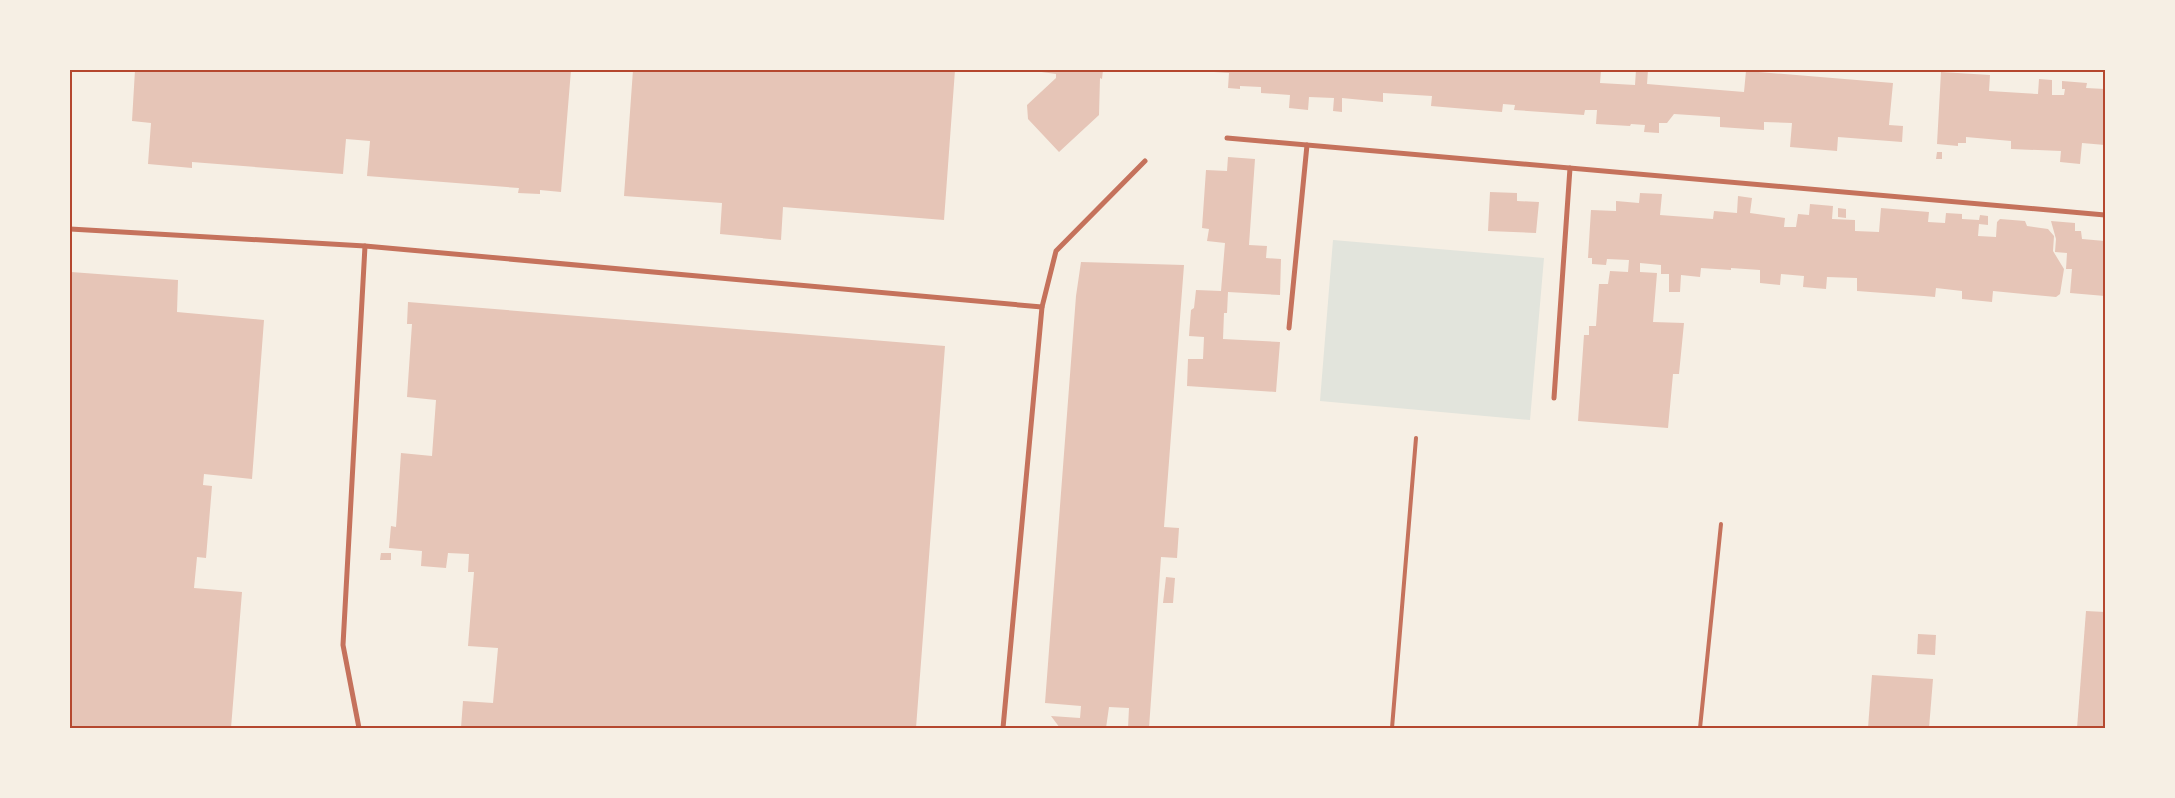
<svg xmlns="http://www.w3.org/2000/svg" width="2175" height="798" font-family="Montserrat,sans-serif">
  <rect width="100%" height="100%" fill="#f6efe4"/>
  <polygon fill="#e2e4dc" points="1333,240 1544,258 1530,420 1320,401"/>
  <g fill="#e6c5b7">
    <polygon points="135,70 571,70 561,192 540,190 540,194 518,193 519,188 367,176 370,141 346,139 343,174 192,162 192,168 148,164 151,123 132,121"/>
    <polygon points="633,70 955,70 944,220 783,207 781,240 720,234 722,203 624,196"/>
    <polygon points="1027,70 1103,70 1102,79 1100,78 1099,115 1059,152 1028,119 1027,105 1056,78 1056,74"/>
    <polygon points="1214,70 1601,70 1600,83 1635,85 1636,70 1648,70 1647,84 1744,92 1746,71 1893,83 1889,125 1903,126 1902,142 1838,137 1837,151 1790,147 1792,123 1764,122 1764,130 1720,127 1720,117 1674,114 1667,123 1659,123 1659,133 1644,132 1645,125 1631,124 1630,126 1596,124 1597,110 1585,110 1584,115 1514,110 1515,105 1503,104 1502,112 1431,106 1432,96 1383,93 1383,102 1342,98 1342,112 1333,111 1334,98 1309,97 1308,110 1289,108 1290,95 1261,93 1261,87 1240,86 1240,89 1228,88 1229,73 1214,72"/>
    <polygon points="1941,72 1990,75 1989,91 2038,94 2039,79 2052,80 2052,95 2064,95 2065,89 2062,89 2062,81 2087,83 2086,88 2105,89 2105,145 2082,143 2080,164 2060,162 2061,151 2011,149 2011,141 1966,137 1966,143 1958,143 1958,146 1937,144"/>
    <polygon points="1937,152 1942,152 1942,159 1936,159"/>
    <polygon points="1228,157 1255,159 1249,245 1267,246 1266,258 1281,259 1280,295 1228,292 1227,313 1224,313 1223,339 1280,342 1276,392 1187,386 1188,359 1203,359 1204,337 1189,336 1191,310 1194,308 1196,290 1221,291 1225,243 1207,241 1209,229 1202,228 1206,170 1227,171"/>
    <polygon points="1490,192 1517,193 1517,201 1539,202 1536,233 1488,231"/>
    <polygon points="1640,193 1662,194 1660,215 1713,219 1714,211 1737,213 1738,196 1752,198 1750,213 1785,218 1784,227 1796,227 1798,214 1809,215 1810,204 1833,206 1832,219 1855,220 1855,231 1879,232 1881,208 1929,212 1928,222 1945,223 1946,213 1962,214 1962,219 1979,220 1980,215 1988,216 1988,225 1979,224 1978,236 1996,237 1997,222 2000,219 2025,221 2027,226 2048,229 2054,236 2053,251 2064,269 2060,294 2056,297 1993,291 1992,302 1962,299 1962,291 1936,288 1935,297 1924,296 1857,291 1857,278 1827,277 1826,289 1803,287 1804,276 1781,274 1780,285 1760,283 1760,270 1731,268 1731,270 1701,268 1700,277 1681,275 1680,292 1669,292 1669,274 1661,274 1661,265 1640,263 1640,272 1657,273 1653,322 1684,323 1679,374 1673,374 1668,428 1578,421 1584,335 1589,335 1589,326 1596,326 1599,284 1608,284 1610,271 1628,272 1629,260 1607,259 1606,265 1592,264 1592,258 1588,258 1591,210 1616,211 1616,201 1639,203"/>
    <polygon points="1838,208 1846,209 1846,218 1838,217"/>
    <polygon points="2051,221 2075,223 2075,231 2081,231 2082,239 2105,241 2105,296 2070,293 2072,269 2066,269 2067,253 2055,252 2056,239"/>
    <polygon points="1081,262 1184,265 1164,527 1179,528 1177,558 1161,557 1149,728 1128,728 1129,708 1109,707 1106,728 1060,728 1051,716 1080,718 1081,706 1045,703 1076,296"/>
    <polygon points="71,272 178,280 177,312 264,320 252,479 204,474 203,485 212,486 206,558 197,557 194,588 242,592 231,728 70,728"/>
    <polygon points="408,302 945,346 916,728 461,728 463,701 493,703 498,648 468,646 474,572 468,572 469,554 448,553 446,568 421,566 422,551 389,548 391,526 396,527 401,453 432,456 436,400 407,397 412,324 407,324"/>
    <polygon points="381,553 391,553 391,560 380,560"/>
    <polygon points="1166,577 1175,578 1173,603 1163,603"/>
    <polygon points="2086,611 2105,612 2105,728 2077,728"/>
    <polygon points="1918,634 1936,635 1935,655 1917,654"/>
    <polygon points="1872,675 1933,679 1929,728 1868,728"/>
  </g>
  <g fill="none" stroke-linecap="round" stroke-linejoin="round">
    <g stroke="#c5725c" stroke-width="4">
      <polyline points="1392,728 1416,438"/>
      <polyline points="1700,728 1721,524"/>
    </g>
    <g stroke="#c5725c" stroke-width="5">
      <polyline points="1227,138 2105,215"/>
      <polyline points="70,229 365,246 1042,307"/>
      <polyline points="1289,328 1307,145"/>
      <polyline points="1554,398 1570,168"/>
      <polyline points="359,728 343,645 365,246"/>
      <polyline points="1003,728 1042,307 1056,251 1145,161"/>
    </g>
  </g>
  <rect width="2175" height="798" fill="none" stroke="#f6efe4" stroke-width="142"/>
  <rect x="71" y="71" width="2033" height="656" fill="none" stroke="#b5482f" stroke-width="2"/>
</svg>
